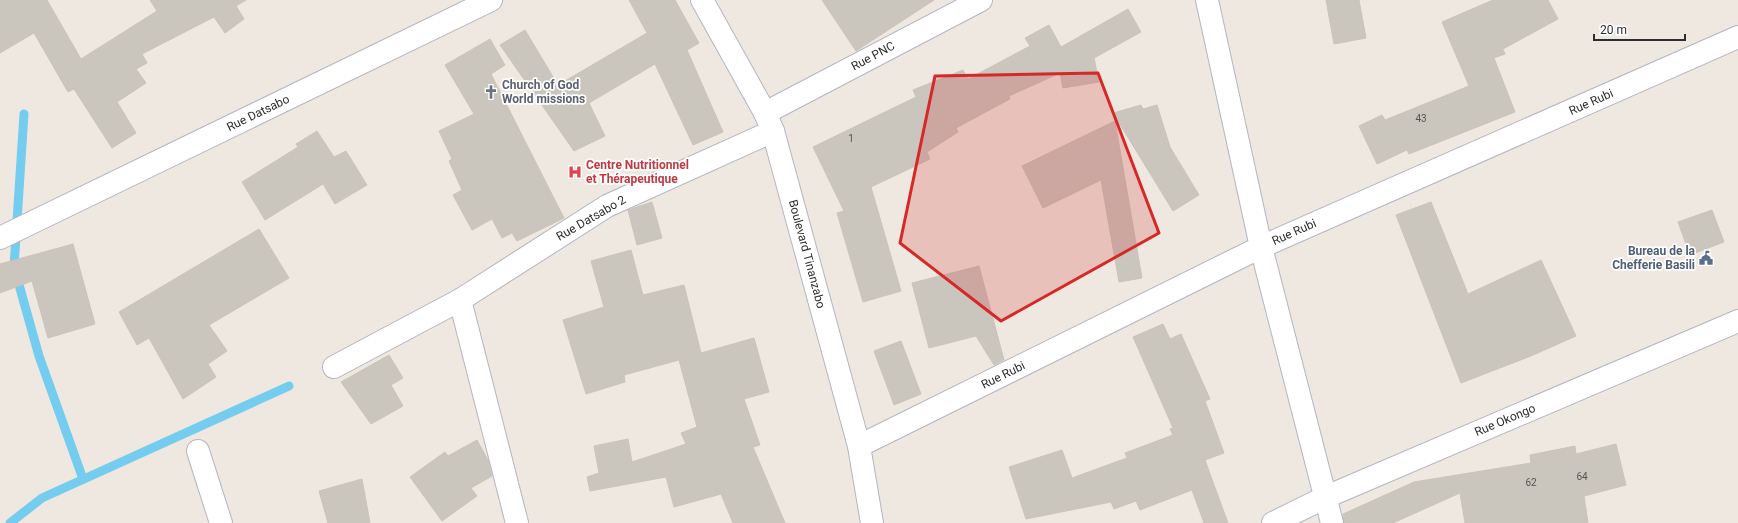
<svg xmlns="http://www.w3.org/2000/svg" width="1738" height="523" font-family="Roboto,sans-serif">
  <rect width="100%" height="100%" fill="#eee8e0"/>
  <g fill="none" stroke-linecap="round" stroke-linejoin="round">
    <g stroke="#74ccee" stroke-width="9">
      <polyline points="24,114 14,267 39,356 83,479"/>
      <polyline points="10,523 42,498 289,386"/>
    </g>
  </g>
  <g fill="#cac6be" stroke="#cac4b9">
    <polygon points="0,0 47,0 81,59 157,11 150,0 246,0 236,6 244,19 225,33 214,17 142,54 147,63 136,69 146,83 117,102 136,133 112,148 74,89 68,92 34,33 0,53"/>
    <polygon points="629,0 675,0 699,43 687,50 723,132 693,145 655,64 589,103 605,136 574,151 500,45 525,30 558,85 647,33"/>
    <polygon points="822,0 934,0 856,51"/>
    <polygon points="1326,0 1359,0 1366,38 1334,44"/>
    <polygon points="1493,0 1548,0 1558,19 1503,49 1505,54 1494,58 1515,112 1409,154 1407,150 1377,164 1359,126 1382,115 1385,120 1469,86 1442,22"/>
    <polygon points="1128,9 1141,32 1094,58 1099,82 1063,88 1060,73 1009,96 1010,99 956,128 958,132 927,152 930,159 871,187 901,291 863,302 837,213 844,211 813,147 916,97 913,90 963,70 968,79 1030,46 1025,38 1049,25 1061,47"/>
    <polygon points="490,39 505,65 491,74 564,218 517,241 512,233 502,238 492,219 472,230 453,195 462,190 449,161 452,159 439,131 474,114 445,65"/>
    <polygon points="1141,105 1143,109 1157,105 1170,147 1199,195 1173,211 1113,113"/>
    <polygon points="1115,121 1142,278 1119,282 1101,180 1043,208 1022,166"/>
    <polygon points="317,131 334,157 346,151 367,185 335,204 323,184 265,220 242,182 298,147 296,144"/>
    <polygon points="652,202 662,238 637,245 628,210"/>
    <polygon points="1431,202 1468,294 1541,260 1576,336 1531,356 1461,383 1396,215"/>
    <polygon points="1712,210 1724,242 1690,255 1678,222"/>
    <polygon points="259,229 289,278 209,325 227,351 208,364 216,377 183,399 149,338 137,345 119,312"/>
    <polygon points="73,244 95,324 48,338 32,281 0,293 0,264"/>
    <polygon points="631,250 643,295 684,285 701,353 754,338 769,392 744,399 760,445 753,447 785,523 733,523 721,494 674,507 666,477 590,491 587,477 599,473 594,446 628,439 632,462 686,444 681,433 697,427 679,360 624,375 625,382 586,394 563,320 604,307 591,261"/>
    <polygon points="979,266 1004,360 994,365 976,336 929,348 912,283"/>
    <polygon points="1163,324 1170,339 1181,334 1210,399 1205,401 1224,453 1205,460 1228,523 1204,523 1192,490 1140,510 1136,501 1114,509 1111,502 1026,519 1009,467 1062,450 1072,478 1127,458 1125,453 1173,435 1170,429 1173,428 1133,337"/>
    <polygon points="901,341 921,394 894,405 874,351"/>
    <polygon points="389,355 403,378 391,385 403,406 371,424 341,382"/>
    <polygon points="477,440 488,460 492,476 471,488 477,496 442,521 410,477 445,452 448,456"/>
    <polygon points="1616,444 1626,485 1584,496 1588,523 1465,523 1460,493 1393,523 1344,523 1343,514 1414,482 1531,463 1530,455 1575,446 1576,454"/>
    <polygon points="362,479 370,523 328,523 319,491"/>
  </g>
  <g fill="none" stroke-linecap="round" stroke-linejoin="round">
    <defs>
      <g id="street">
        <polyline points="1207,0 1261,247 1332,523"/>
        <polyline points="765,113 981,0"/>
        <polyline points="0,238 491,0"/>
        <polyline points="460,300 517,523"/>
        <polyline points="334,367 460,300 607,206 773,131"/>
        <polyline points="859,446 1261,247 1738,37"/>
        <polyline points="198,451 221,523"/>
        <polyline points="1273,523 1326,497 1738,321"/>
      </g>
      <polyline id="secondary" points="702,0 765,113 773,131 859,446 872,523"/>
    </defs>
    <use href="#street" stroke="#b3b5c0" stroke-width="24"/>
    <use href="#secondary" stroke="#b3b5c0" stroke-width="24"/>
    <use href="#street" stroke="#fff" stroke-width="22"/>
    <use href="#secondary" stroke="#fff" stroke-width="22"/>
  </g>
  <path fill="#d62828" fill-opacity="0.2" stroke="#d62828" stroke-width="3" stroke-linejoin="round" d="M1098,73l61,160 -158,88 -101,-78 35,-167z"/>
  <defs>
    <symbol id="church-bare" viewBox="-9 -9 18 18"><path d="M-1.2-6h2.4v3.5h3.3v2.4h-3.3V6h-2.4V-.1h-3.3v-2.4h3.3Z" fill="#6b7280" stroke="#fff" stroke-width="2.5" paint-order="stroke"/></symbol>
    <symbol id="hospital-bare" viewBox="-9 -9 18 18"><path d="M-5-5h3v3.5h4V-5h3V5h-3V1.5h-4V5h-3Z" fill="#e0444e" stroke="#fff" stroke-width="2.5" paint-order="stroke"/></symbol>
    <symbol id="civic-bare" viewBox="-9 -9 18 18"><path d="M-.6-6.5H3V-4.5H.6V-3L4-1V1h2V6H-6V1h2V-1L-.6-3ZM-1.2 2.5V6h2.4V2.5Z" fill="#5c6f8a" stroke="#fff" stroke-width="2.5" paint-order="stroke"/></symbol>
  </defs>
  <g fill-rule="evenodd">
    <use href="#church-bare" x="481" y="82" width="20" height="20"/>
    <use href="#hospital-bare" x="565" y="162" width="20" height="20"/>
    <use href="#civic-bare" x="1696" y="248" width="20" height="20"/>
  </g>
  <g text-anchor="middle" stroke-width="3.5" stroke-linejoin="round" paint-order="stroke">
    <g font-size="10" fill="#545351">
      <text x="1421" y="122">43</text>
      <text x="851" y="142">1</text>
      <text x="1582" y="480">64</text>
      <text x="1531" y="486">62</text>
    </g>
    <g font-size="12" fill="#2d2d2d" stroke="#fff">
      <text transform="translate(873 56) rotate(-28)" y="4">Rue PNC</text>
      <text transform="translate(1591 102) rotate(-24)" y="4">Rue Rubi</text>
      <text transform="translate(258 113) rotate(-26)" y="4">Rue Datsabo</text>
      <text transform="translate(591 218) rotate(-30)" y="4">Rue Datsabo 2</text>
      <text transform="translate(1294 232) rotate(-24)" y="4">Rue Rubi</text>
      <text transform="translate(807 254) rotate(75)" y="4">Boulevard Tinanzabo</text>
      <text transform="translate(1003 375) rotate(-26)" y="4">Rue Rubi</text>
      <text transform="translate(1505 420) rotate(-23)" y="4">Rue Okongo</text>
    </g>
    <g font-size="12" font-weight="bold" fill="#5b616d" stroke="#fff" text-anchor="start">
      <text x="502" y="89">Church of God<tspan x="502" dy="14">World missions</tspan></text>
    </g>
    <g font-size="12" font-weight="bold" fill="#be3a42" stroke="#fff" text-anchor="start">
      <text x="586" y="169">Centre Nutritionnel<tspan x="586" dy="14">et Thérapeutique</tspan></text>
    </g>
    <g font-size="12" font-weight="bold" fill="#4e5e75" stroke="#fff" text-anchor="end">
      <text x="1695" y="255">Bureau de la<tspan x="1695" dy="14">Chefferie Basili</tspan></text>
    </g>
  </g>
  <path d="M1594 34v6h91v-6" fill="none" stroke="#2d2d2d" stroke-width="2"/>
  <text x="1600" y="34" font-size="12" fill="#2d2d2d" stroke="#ffffff" stroke-width="3" paint-order="stroke">20 m</text>
</svg>
